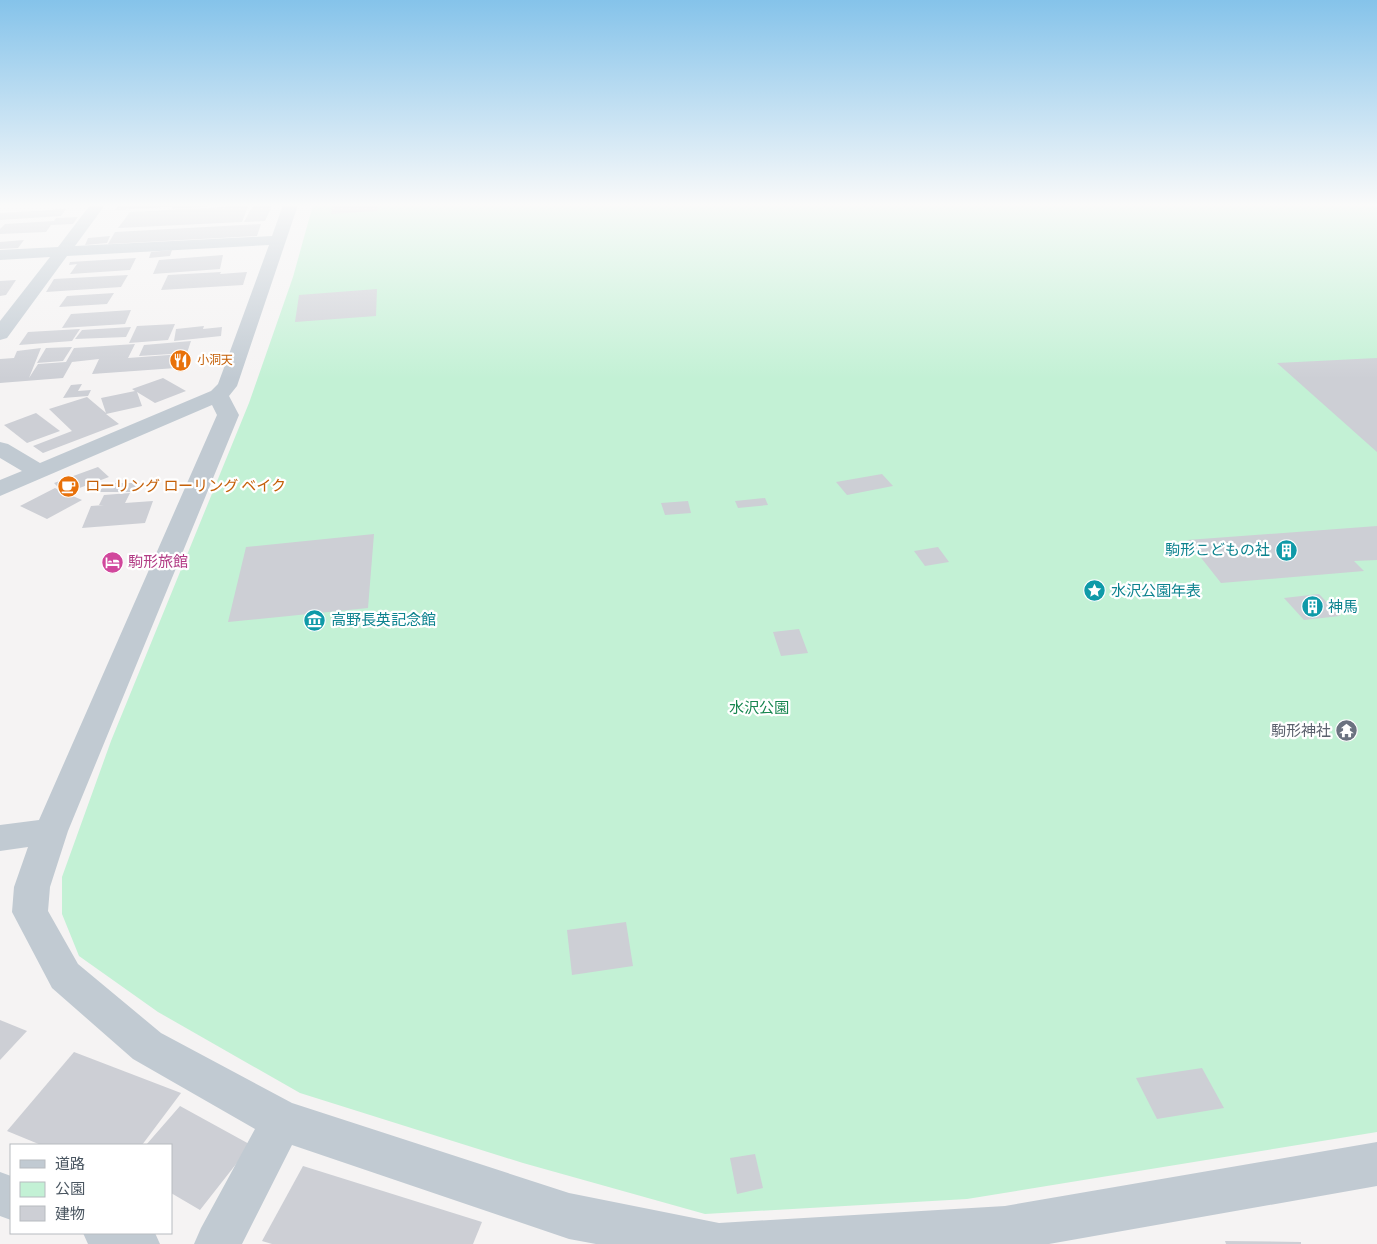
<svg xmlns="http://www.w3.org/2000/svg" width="1377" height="1244" font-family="'PT Sans Narrow','Noto Sans JP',sans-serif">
  <rect width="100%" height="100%" fill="#f5f3f3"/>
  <polygon fill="#c3f1d5" points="313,205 1377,205 1377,1132 967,1199 705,1214 523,1163 300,1093 158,1012 79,956 62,914 62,877 111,741 249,403 293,277"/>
  <g fill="#cdcfd5">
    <polygon points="118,205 171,205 170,207 115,210"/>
    <polygon points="173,205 207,205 207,207 171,209"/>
    <polygon points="333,205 378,205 377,211 331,214"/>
    <polygon points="240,206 248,207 242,222 118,228 130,212"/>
    <polygon points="272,206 265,221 244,222 252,207"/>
    <polygon points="66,209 61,216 0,220 0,213"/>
    <polygon points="78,217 73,224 51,225 46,232 0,234 0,229 5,224 54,221 56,218"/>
    <polygon points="261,224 257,236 108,244 115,232"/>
    <polygon points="110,236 107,243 85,245 88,238"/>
    <polygon points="24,240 18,248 0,249 0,242"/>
    <polygon points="172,250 170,256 149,258 151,252"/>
    <polygon points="223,255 220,269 153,274 159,260"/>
    <polygon points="136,258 130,270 70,274 77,264 69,265 70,262"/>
    <polygon points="221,272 220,274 247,272 243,285 161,290 168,275"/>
    <polygon points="128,275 121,287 46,292 54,279"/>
    <polygon points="16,280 6,295 0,296 0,281"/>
    <polygon points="377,289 376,316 295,322 299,295"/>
    <polygon points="114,293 107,304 59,307 67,296"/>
    <polygon points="131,310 125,324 62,328 71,314"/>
    <polygon points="175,324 168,340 129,343 137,326"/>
    <polygon points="204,326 203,329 222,327 221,336 174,341 176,329"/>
    <polygon points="131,327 126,337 75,339 82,330"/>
    <polygon points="80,329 72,341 19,345 28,332"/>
    <polygon points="191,341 187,353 139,356 144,345"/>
    <polygon points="135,344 128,358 182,354 176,368 92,374 99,359 72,362 63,378 0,383 0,359 14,358 17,351 41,348 29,378 38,364 66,362 74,348"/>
    <polygon points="72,347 63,361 37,363 46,348"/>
    <polygon points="1377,358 1377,452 1277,363"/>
    <polygon points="163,378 186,391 155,403 137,392 142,406 106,414 119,424 43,453 33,446 72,431 49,409 87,397 106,413 101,398 135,391 132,389"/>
    <polygon points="82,384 78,391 91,390 88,396 63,398 71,385"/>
    <polygon points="36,413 60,431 27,443 4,425"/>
    <polygon points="98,467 109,477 66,493 82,500 47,519 20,506 55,488 63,492 54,483"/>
    <polygon points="882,474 893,486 847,495 836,482"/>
    <polygon points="106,483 142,483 136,492 99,492"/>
    <polygon points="130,493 125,503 153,501 145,523 82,528 91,506 104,505 99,505 104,495"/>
    <polygon points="765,498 768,505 738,508 735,501"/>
    <polygon points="688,501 691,513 665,515 661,503"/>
    <polygon points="1377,526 1377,560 1354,561 1364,571 1221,583 1187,540"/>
    <polygon points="374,534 368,608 228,622 246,547"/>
    <polygon points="938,547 949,562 925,566 914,551"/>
    <polygon points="1319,594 1340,616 1304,620 1284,598"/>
    <polygon points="799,629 808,653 781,656 773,632"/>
    <polygon points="626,922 633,966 572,975 567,930"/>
    <polygon points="0,1020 27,1031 0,1060"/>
    <polygon points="74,1052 181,1093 142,1145 41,1145 7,1131"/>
    <polygon points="1202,1068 1224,1108 1157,1119 1136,1078"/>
    <polygon points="180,1106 251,1145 200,1210 171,1193 171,1145 146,1145"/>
    <polygon points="755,1154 763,1188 737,1194 730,1158"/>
    <polygon points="303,1166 482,1222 473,1244 272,1244 262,1241"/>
    <polygon points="1225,1241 1301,1242 1301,1244 1226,1244"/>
  </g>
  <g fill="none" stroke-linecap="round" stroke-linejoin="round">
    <g fill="#c1cad2" fill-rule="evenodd">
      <polygon points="90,205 105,205 75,246 272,236 283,205 298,205 237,386 229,396 239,415 68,831 50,887 48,911 78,964 161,1033 292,1103 569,1193 719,1223 1005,1206 1377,1142 1377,1186 1049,1244 596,1244 569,1239 292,1145 242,1244 194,1244 201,1228 255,1129 133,1059 52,988 12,912 14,887 28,847 0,851 0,825 39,820 217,415 212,405 0,496 0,480 22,471 0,458 0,442 8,444 40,463 211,391 218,384 269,245 67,256 7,338 0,340 0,321 50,257 0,260 0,250 58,247"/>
      <polygon points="0,1172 11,1176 11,1220 0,1216"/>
      <polygon points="83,1233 155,1233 160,1244 88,1244"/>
    </g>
  </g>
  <linearGradient id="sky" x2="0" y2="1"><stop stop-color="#85c3ea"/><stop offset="0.54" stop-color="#fafafa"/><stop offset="1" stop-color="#fafafa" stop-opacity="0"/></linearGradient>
  <rect width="1377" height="379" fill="url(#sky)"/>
  <defs>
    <symbol id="restaurant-disc" viewBox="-11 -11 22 22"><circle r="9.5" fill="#e8710a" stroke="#fff"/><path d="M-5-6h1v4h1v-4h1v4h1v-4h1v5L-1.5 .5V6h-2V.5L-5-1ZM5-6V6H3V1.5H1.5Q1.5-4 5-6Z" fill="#fff"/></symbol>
    <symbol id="cafe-disc" viewBox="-11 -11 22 22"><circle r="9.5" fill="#e8710a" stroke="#fff"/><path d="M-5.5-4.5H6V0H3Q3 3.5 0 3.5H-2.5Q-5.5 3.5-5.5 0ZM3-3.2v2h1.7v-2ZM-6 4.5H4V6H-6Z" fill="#fff"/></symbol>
    <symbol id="building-disc" viewBox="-11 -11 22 22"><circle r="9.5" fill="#0f9aa8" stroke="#fff"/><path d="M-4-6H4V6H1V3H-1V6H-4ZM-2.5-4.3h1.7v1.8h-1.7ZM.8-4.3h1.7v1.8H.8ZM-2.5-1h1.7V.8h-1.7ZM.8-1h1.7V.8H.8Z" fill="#fff"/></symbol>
    <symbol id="hotel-disc" viewBox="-11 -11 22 22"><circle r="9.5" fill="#d1479c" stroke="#fff"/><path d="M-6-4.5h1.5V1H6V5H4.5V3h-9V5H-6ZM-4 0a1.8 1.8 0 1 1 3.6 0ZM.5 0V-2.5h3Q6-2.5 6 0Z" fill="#fff"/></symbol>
    <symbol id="sight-disc" viewBox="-11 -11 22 22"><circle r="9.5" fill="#0f9aa8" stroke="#fff"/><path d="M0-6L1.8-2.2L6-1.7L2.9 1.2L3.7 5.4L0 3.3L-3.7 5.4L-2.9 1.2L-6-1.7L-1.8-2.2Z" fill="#fff"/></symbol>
    <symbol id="museum-disc" viewBox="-11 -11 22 22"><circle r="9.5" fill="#0f9aa8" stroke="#fff"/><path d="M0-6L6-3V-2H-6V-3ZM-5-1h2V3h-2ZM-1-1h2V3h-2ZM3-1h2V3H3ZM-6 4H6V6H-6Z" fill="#fff"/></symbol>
    <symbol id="temple-disc" viewBox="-11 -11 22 22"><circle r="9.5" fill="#6b7280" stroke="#fff"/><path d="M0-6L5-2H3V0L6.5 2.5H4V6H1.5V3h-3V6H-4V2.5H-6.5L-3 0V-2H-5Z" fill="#fff"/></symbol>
  </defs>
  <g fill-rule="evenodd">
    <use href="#restaurant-disc" x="168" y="348" width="25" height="25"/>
    <use href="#cafe-disc" x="56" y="474" width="25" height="25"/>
    <use href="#building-disc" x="1274" y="538" width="25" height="25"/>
    <use href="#hotel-disc" x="100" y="550" width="25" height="25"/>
    <use href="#sight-disc" x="1082" y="578" width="25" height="25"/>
    <use href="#building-disc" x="1300" y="594" width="25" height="25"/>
    <use href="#museum-disc" x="302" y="608" width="25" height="25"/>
    <use href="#temple-disc" x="1334" y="718" width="25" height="25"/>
  </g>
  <g text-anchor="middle" stroke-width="4.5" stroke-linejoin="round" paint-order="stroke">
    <g font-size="12" fill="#c56008" stroke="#fff" text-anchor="start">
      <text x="197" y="364">小洞天</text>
    </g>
    <g font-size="15" fill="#c56008" stroke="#fff" text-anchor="start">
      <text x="85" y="491">ローリング ローリング ベイク</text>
    </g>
    <g font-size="15" fill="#0d838f" stroke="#fff" text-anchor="start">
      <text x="1270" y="555" text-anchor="end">駒形こどもの社</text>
      <text x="1111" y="596">水沢公園年表</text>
      <text x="1328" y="612">神馬</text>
      <text x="331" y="625">高野長英記念館</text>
    </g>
    <g font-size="15" fill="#b23c85" stroke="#fff" text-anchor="start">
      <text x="128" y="567">駒形旅館</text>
    </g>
    <g font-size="15" fill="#17864f" stroke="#fff">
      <text x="759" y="713">水沢公園</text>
    </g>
    <g font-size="15" fill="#5b616d" stroke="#fff" text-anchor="end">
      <text x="1331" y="736">駒形神社</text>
    </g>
  </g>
  <rect x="10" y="1144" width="162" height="90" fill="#ffffff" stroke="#b7bbc0"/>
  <rect x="20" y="1160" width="25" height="8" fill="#c1cad2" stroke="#b7bbc0"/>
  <text x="55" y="1169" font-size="15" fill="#4a5661">道路</text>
  <rect x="20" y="1182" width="25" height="15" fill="#c3f1d5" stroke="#b7bbc0"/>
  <text x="55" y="1194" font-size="15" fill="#4a5661">公園</text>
  <rect x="20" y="1206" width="25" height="15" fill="#cdcfd5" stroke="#b7bbc0"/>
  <text x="55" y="1219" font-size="15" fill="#4a5661">建物</text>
</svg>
